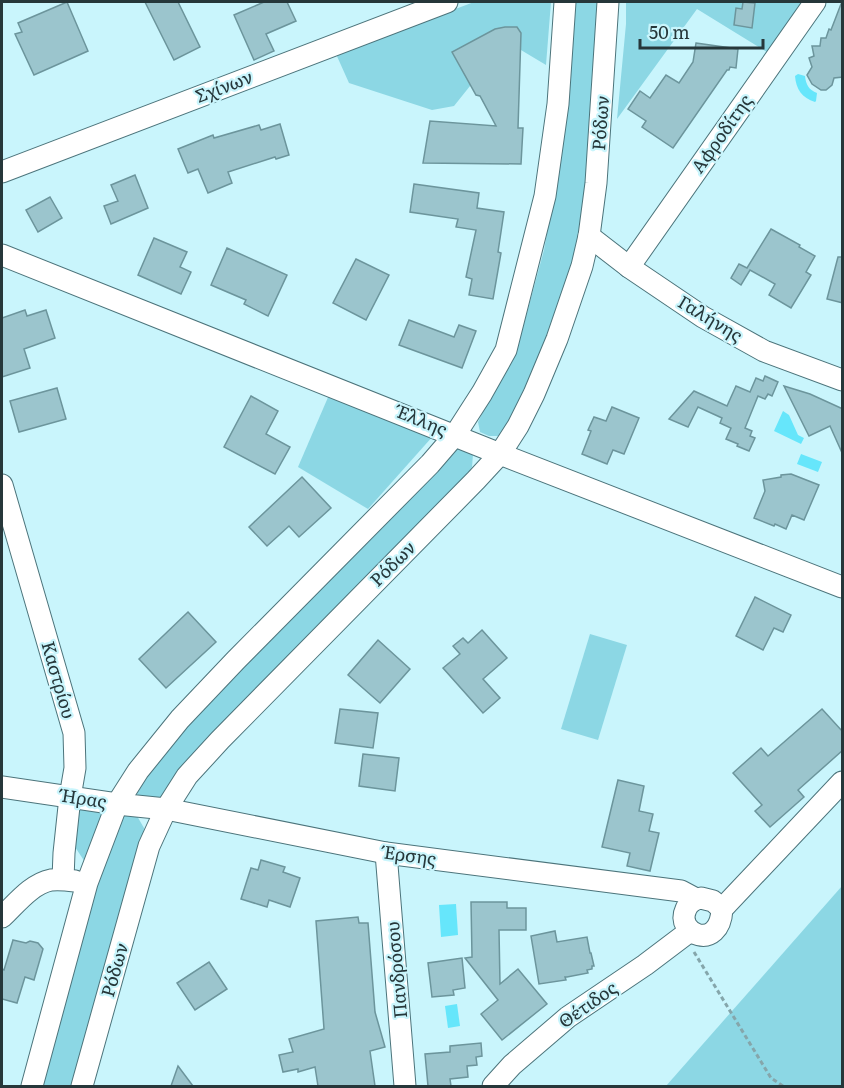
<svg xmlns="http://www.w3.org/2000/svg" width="844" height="1088" font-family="Literata,serif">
  <rect width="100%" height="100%" fill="#c9f5fc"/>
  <g fill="#8cd7e4">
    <polygon points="474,2 551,2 546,65 506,41 454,106 432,110 349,83 336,54"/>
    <polygon points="572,2 598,2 585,192 574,258 548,343 511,424 498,436 489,436 480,432 478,422 522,331 544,250 558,172"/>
    <polygon points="626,2 807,2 770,54 697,9 617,119 626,24"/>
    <polygon points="329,395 433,436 368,509 298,467"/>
    <polygon points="464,447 473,454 472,467 461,483 219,726 159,800 138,797 136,788 197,713 451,451"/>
    <polygon points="590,634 627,645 598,740 561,729"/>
    <polygon points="78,804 109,809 85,862 71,841"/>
    <polygon points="125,815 137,816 144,828 143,839 75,1086 41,1086 91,899 118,822"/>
    <polygon points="842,886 842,1086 666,1086"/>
  </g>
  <g fill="#66e6fb">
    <path d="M798,74l7,2c1,9 4,14 12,17l-1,8 -1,1c-13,-4 -19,-13 -20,-26z"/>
    <polygon points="783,411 789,415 798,435 804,438 801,444 774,431"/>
    <polygon points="801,454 822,462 818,472 797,464"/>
    <polygon points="456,904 458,935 441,937 439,905"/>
    <polygon points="457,1004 460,1026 448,1028 445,1006"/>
  </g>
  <g fill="#9bc5cd" stroke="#6c959c" stroke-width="1.5">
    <polygon points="67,2 88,51 34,75 15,34 22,32 18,23"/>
    <polygon points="145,2 178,2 200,47 174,60"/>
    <polygon points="264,2 287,2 296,21 266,34 274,51 254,60 234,15"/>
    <polygon points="743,2 755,3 752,28 734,25 736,8 742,9"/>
    <polygon points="841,4 843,4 843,77 834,78 832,85 826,90 821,90 812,84 807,75 812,67 809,58 814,56 812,46 820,46 821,38 826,38 829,29 831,30"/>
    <polygon points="505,27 517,27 521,33 518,128 523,128 521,164 423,163 430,121 496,126 480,96 476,95 452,52 495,29"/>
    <polygon points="696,43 738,49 736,68 730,67 729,70 727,70 673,148 642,127 646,121 628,109 640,91 650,98 666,75 679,83 693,62"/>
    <polygon points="280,124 289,155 276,159 275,157 228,172 232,183 208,193 198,169 188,173 178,149 213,135 214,138 259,125 261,130"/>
    <polygon points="135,175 148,208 111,224 104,206 118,201 111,185"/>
    <polygon points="414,184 479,193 477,208 504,212 498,252 501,253 493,299 469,295 472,279 466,277 476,230 456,227 458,219 410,212"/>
    <polygon points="50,197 62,218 38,232 26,210"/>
    <polygon points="771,229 800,245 799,247 815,256 806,272 811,275 791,308 769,295 775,284 750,270 741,285 731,278 739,264 747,268"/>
    <polygon points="154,238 187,252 180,267 191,272 181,294 138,275"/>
    <polygon points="227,248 287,275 268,316 244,304 246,300 211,285"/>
    <polygon points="838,257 843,257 843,303 827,299"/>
    <polygon points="356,259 389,275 366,320 333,303"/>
    <polygon points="25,310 27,316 46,310 55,338 24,349 30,368 2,377 2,318"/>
    <polygon points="409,320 454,337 459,325 476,331 462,368 399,345"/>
    <polygon points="765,376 778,382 772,396 768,394 765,399 758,396 745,428 752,431 750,436 755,438 749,451 737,446 738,444 726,439 731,428 720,423 722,418 698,407 688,427 669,419 694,391 727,406 736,386 750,392 756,378 763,381"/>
    <polygon points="784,386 810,394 843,409 843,455 830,426 809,436"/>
    <polygon points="57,388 66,419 19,432 10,401"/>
    <polygon points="251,396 278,411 266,434 290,447 275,474 224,447"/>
    <polygon points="612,407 639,418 624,454 613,450 607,464 582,454 591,431 588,430 594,417 606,421"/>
    <polygon points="791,474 819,485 804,520 792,515 786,529 775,524 774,526 754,518 765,491 763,480 781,477 781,475"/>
    <polygon points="302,477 331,508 299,537 289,526 267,546 249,527"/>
    <polygon points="755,597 791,615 783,632 774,628 763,650 736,636"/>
    <polygon points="188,612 216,642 166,688 139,659"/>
    <polygon points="482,630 507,658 483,679 500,698 483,713 443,668 460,654 453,646 463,638 468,643"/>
    <polygon points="378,640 410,669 380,703 348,675"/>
    <polygon points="340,709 378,713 373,748 335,743"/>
    <polygon points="822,709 843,732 843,750 798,790 804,797 770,827 755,811 762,805 733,773 761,748 768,756"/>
    <polygon points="363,754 399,758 395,791 359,786"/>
    <polygon points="618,780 644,786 639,811 653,814 649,831 659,833 650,871 627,866 630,853 602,847"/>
    <polygon points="261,860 285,867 283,872 300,878 290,907 269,900 267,907 241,899 251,868 258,870"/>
    <polygon points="471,902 507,902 507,908 526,908 526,930 499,930 500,984 518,969 547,1004 502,1040 481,1014 498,1000 465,958 472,957"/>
    <polygon points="358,917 359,923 368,923 375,1012 385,1047 370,1051 375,1086 318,1086 315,1067 298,1072 298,1069 283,1072 279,1055 293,1052 289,1039 324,1029 316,921"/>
    <polygon points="555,931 557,942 587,937 590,953 591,953 594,966 592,966 592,969 587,970 588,973 567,977 565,977 566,980 539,984 531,936"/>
    <polygon points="13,940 26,943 30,941 38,943 43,949 34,980 25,977 17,1003 2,999 2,969 4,970"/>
    <polygon points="462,958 465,988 453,990 454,995 432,997 428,963"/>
    <polygon points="209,962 227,989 195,1010 177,983"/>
    <polygon points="481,1043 482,1056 476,1057 477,1065 467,1066 468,1077 450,1079 451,1086 428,1086 425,1054 450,1052 450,1046"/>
    <polygon points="178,1066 193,1086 171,1086"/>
  </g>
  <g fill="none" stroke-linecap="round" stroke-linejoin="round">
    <defs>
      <g id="minor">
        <polyline points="2,172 447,2"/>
        <polyline points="589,236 629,267 703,317 764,351 842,380"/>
        <polyline points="2,255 500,454 842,587"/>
        <polyline points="629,267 815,2"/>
        <polyline points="2,485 74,733 75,768 70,797 64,853 63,879"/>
        <polyline points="2,787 117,804 166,809 386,853 681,891 696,899"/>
        <polyline points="386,853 405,1086"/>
        <path d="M701,898l12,3 9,8c-2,44 -48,25 -36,0 3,-7 9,-10 15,-11z"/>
        <polyline points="722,909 842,782"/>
        <path d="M2,917c14,-13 29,-33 49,-37 8,-1 16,0 24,1"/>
        <polyline points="32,1086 87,883 117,804 138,771 180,719 236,660 430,464 455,435 482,393 506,350 545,196 558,104 565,2"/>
        <polyline points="82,1086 149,846 166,809 187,776 220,740 476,480 500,454 518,426 534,394 557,339 582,266 589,236 596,183 608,2"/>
        <polyline points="493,1086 512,1065 568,1017 645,965 690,931"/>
      </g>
    </defs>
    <use href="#minor" stroke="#4c747b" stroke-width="23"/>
    <polyline stroke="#85a6ab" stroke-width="3" stroke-dasharray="4.5 3" stroke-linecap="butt" points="694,952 771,1078 783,1086"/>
    <use href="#minor" stroke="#fff" stroke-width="21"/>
  </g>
  <g text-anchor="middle" stroke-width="4.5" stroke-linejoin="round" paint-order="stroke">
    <g font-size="18" fill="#26373a" stroke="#c9f5fc">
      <text transform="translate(224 87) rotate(-21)" y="6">Σχίνων</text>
      <text transform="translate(601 123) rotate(-86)" y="6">Ρόδων</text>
      <text transform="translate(722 134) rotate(-55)" y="6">Αφροδίτης</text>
      <text transform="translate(710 319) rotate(31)" y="6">Γαλήνης</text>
      <text transform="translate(422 421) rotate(22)" y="6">Έλλης</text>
      <text transform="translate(393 564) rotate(-45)" y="6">Ρόδων</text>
      <text transform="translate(58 680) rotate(74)" y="6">Καστρίου</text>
      <text transform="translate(84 799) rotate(9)" y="6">Ήρας</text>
      <text transform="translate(410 856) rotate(8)" y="6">Έρσης</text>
      <text transform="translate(115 970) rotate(-74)" y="6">Ρόδων</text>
      <text transform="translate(397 970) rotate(-95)" y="6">Πανδρόσου</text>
      <text transform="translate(588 1005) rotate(-35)" y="6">Θέτιδος</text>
    </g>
  </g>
  <rect width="844" height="1088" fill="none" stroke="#26373a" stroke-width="6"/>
  <path d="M640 39v9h123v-9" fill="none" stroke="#26373a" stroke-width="3"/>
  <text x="649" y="39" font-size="18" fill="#26373a" stroke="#c9f5fc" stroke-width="4.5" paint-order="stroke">50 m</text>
</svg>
